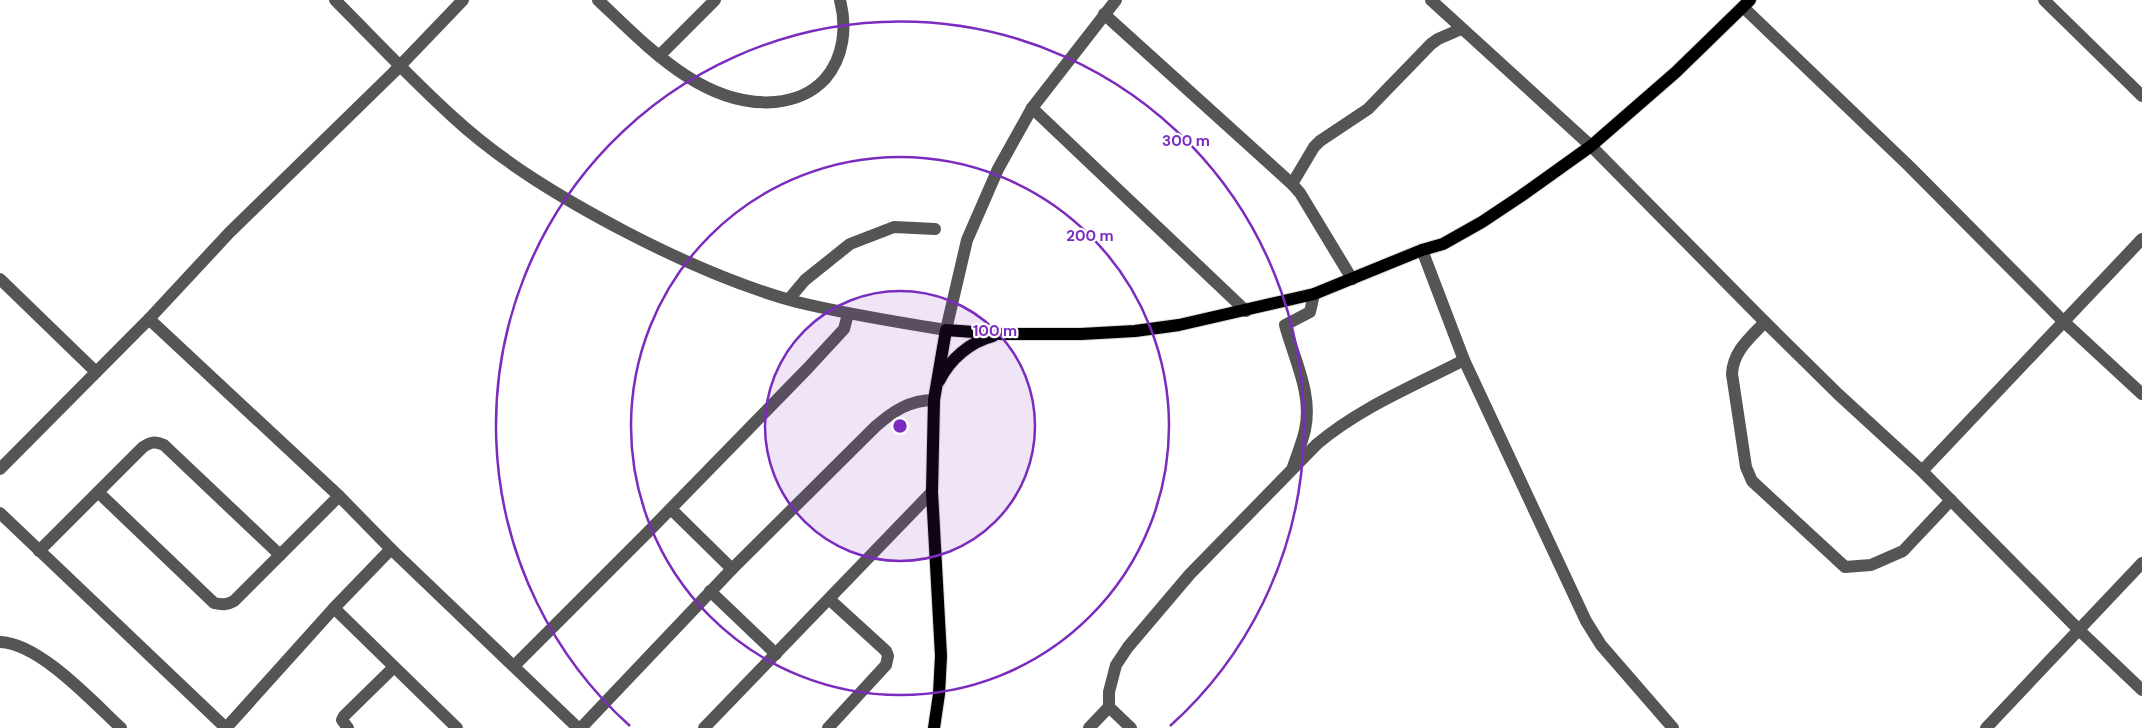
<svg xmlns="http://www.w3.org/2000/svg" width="2142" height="728" font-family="'DM Sans',sans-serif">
  <rect width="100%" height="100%" fill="#fff"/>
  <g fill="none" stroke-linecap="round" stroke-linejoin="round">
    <defs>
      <g id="major">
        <path d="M939,381c11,-22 31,-39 54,-45"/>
        <polyline points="934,728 939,694 941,656 932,492 934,400 946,330 1001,334 1081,334 1135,331 1179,325 1314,294 1422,250 1443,244 1482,222 1521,196 1591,146 1676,72 1750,0"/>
      </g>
    </defs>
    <use href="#major" stroke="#dbdbdb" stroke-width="14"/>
    <g stroke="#555" stroke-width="12">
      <path d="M335,0c39,39 77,80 118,117 51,47 112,83 173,115 54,28 112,54 171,70 49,12 99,20 149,28l21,-90 31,-71 34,-61 84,-108"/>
      <path d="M598,0c47,44 105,108 177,102 20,-2 36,-8 50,-23 19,-22 22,-52 15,-79"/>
      <polyline points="1431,0 1591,146 1765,322 1838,394 1922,471 2078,629 2142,690"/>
      <polyline points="2044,0 2142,96"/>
      <polyline points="1743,7 1909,166 2063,321 2142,394"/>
      <polyline points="1104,14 1292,184 1300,193 1352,279"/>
      <polyline points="659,56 715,0"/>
      <polyline points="1032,108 1246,311"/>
      <polyline points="1292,184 1314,147 1320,141 1368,109 1431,44 1438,39 1461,29"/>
      <polyline points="1422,250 1464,360 1586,621 1601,645 1673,728"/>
      <polyline points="0,279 96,372"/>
      <polyline points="789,299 805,280 850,244 894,227 935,229"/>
      <polyline points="149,319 339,496 391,549 578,728"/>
      <path d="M1765,322c-15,16 -32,29 -33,52l14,93 6,14 93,86 26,-2 32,-14 48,-51"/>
      <path d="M1293,467c4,-12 9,-24 12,-37 8,-36 -11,-71 -20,-105l25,-13 4,-18"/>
      <polyline points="0,469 149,319 229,233 394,72 463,0"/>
      <polyline points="1922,471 2142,239"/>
      <path d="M98,492l116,111c8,2 13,2 20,-2l105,-105"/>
      <polyline points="671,509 732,569"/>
      <polyline points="0,513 226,728"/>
      <path d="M39,551l104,-104c8,-5 12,-6 21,-2l116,110"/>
      <polyline points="710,591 776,654"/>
      <polyline points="334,608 457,728"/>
      <path d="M0,642c39,1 92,59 121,86"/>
      <polyline points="514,666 647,533 807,369 844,329 848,314"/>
      <polyline points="226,728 334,608 391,549"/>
      <polyline points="348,728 342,720 344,716 394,667"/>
      <path d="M581,728l151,-159 143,-142c18,-16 35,-27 59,-27"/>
      <polyline points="704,728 932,492"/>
      <polyline points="828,728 886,665 888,656 886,651 829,599"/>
      <polyline points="1089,728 1109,707"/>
      <path d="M1131,728l-22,-21v-15l7,-27 12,-18 62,-73 127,-130c44,-37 97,-58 147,-84"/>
      <polyline points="1986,728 2142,563"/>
    </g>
    <use href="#major" stroke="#000" stroke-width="12"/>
  </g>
  <circle cx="900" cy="426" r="135" fill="#7b2cbf" fill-opacity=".12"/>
  <g fill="none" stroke="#7b2cbf" stroke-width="2.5">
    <circle cx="900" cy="426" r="135"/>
    <circle cx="900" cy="426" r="269"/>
    <path d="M630 726A404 404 0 1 1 1170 726"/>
  </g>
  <circle cx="900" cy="426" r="8" fill="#7b2cbf" stroke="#fff" stroke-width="2.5"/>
  <g font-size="15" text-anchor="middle" font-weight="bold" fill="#7b2cbf" stroke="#fff" stroke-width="4.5" stroke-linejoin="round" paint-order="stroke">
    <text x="1186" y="146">300 m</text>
    <text x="1090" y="241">200 m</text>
    <text x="995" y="336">100 m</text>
  </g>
</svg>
